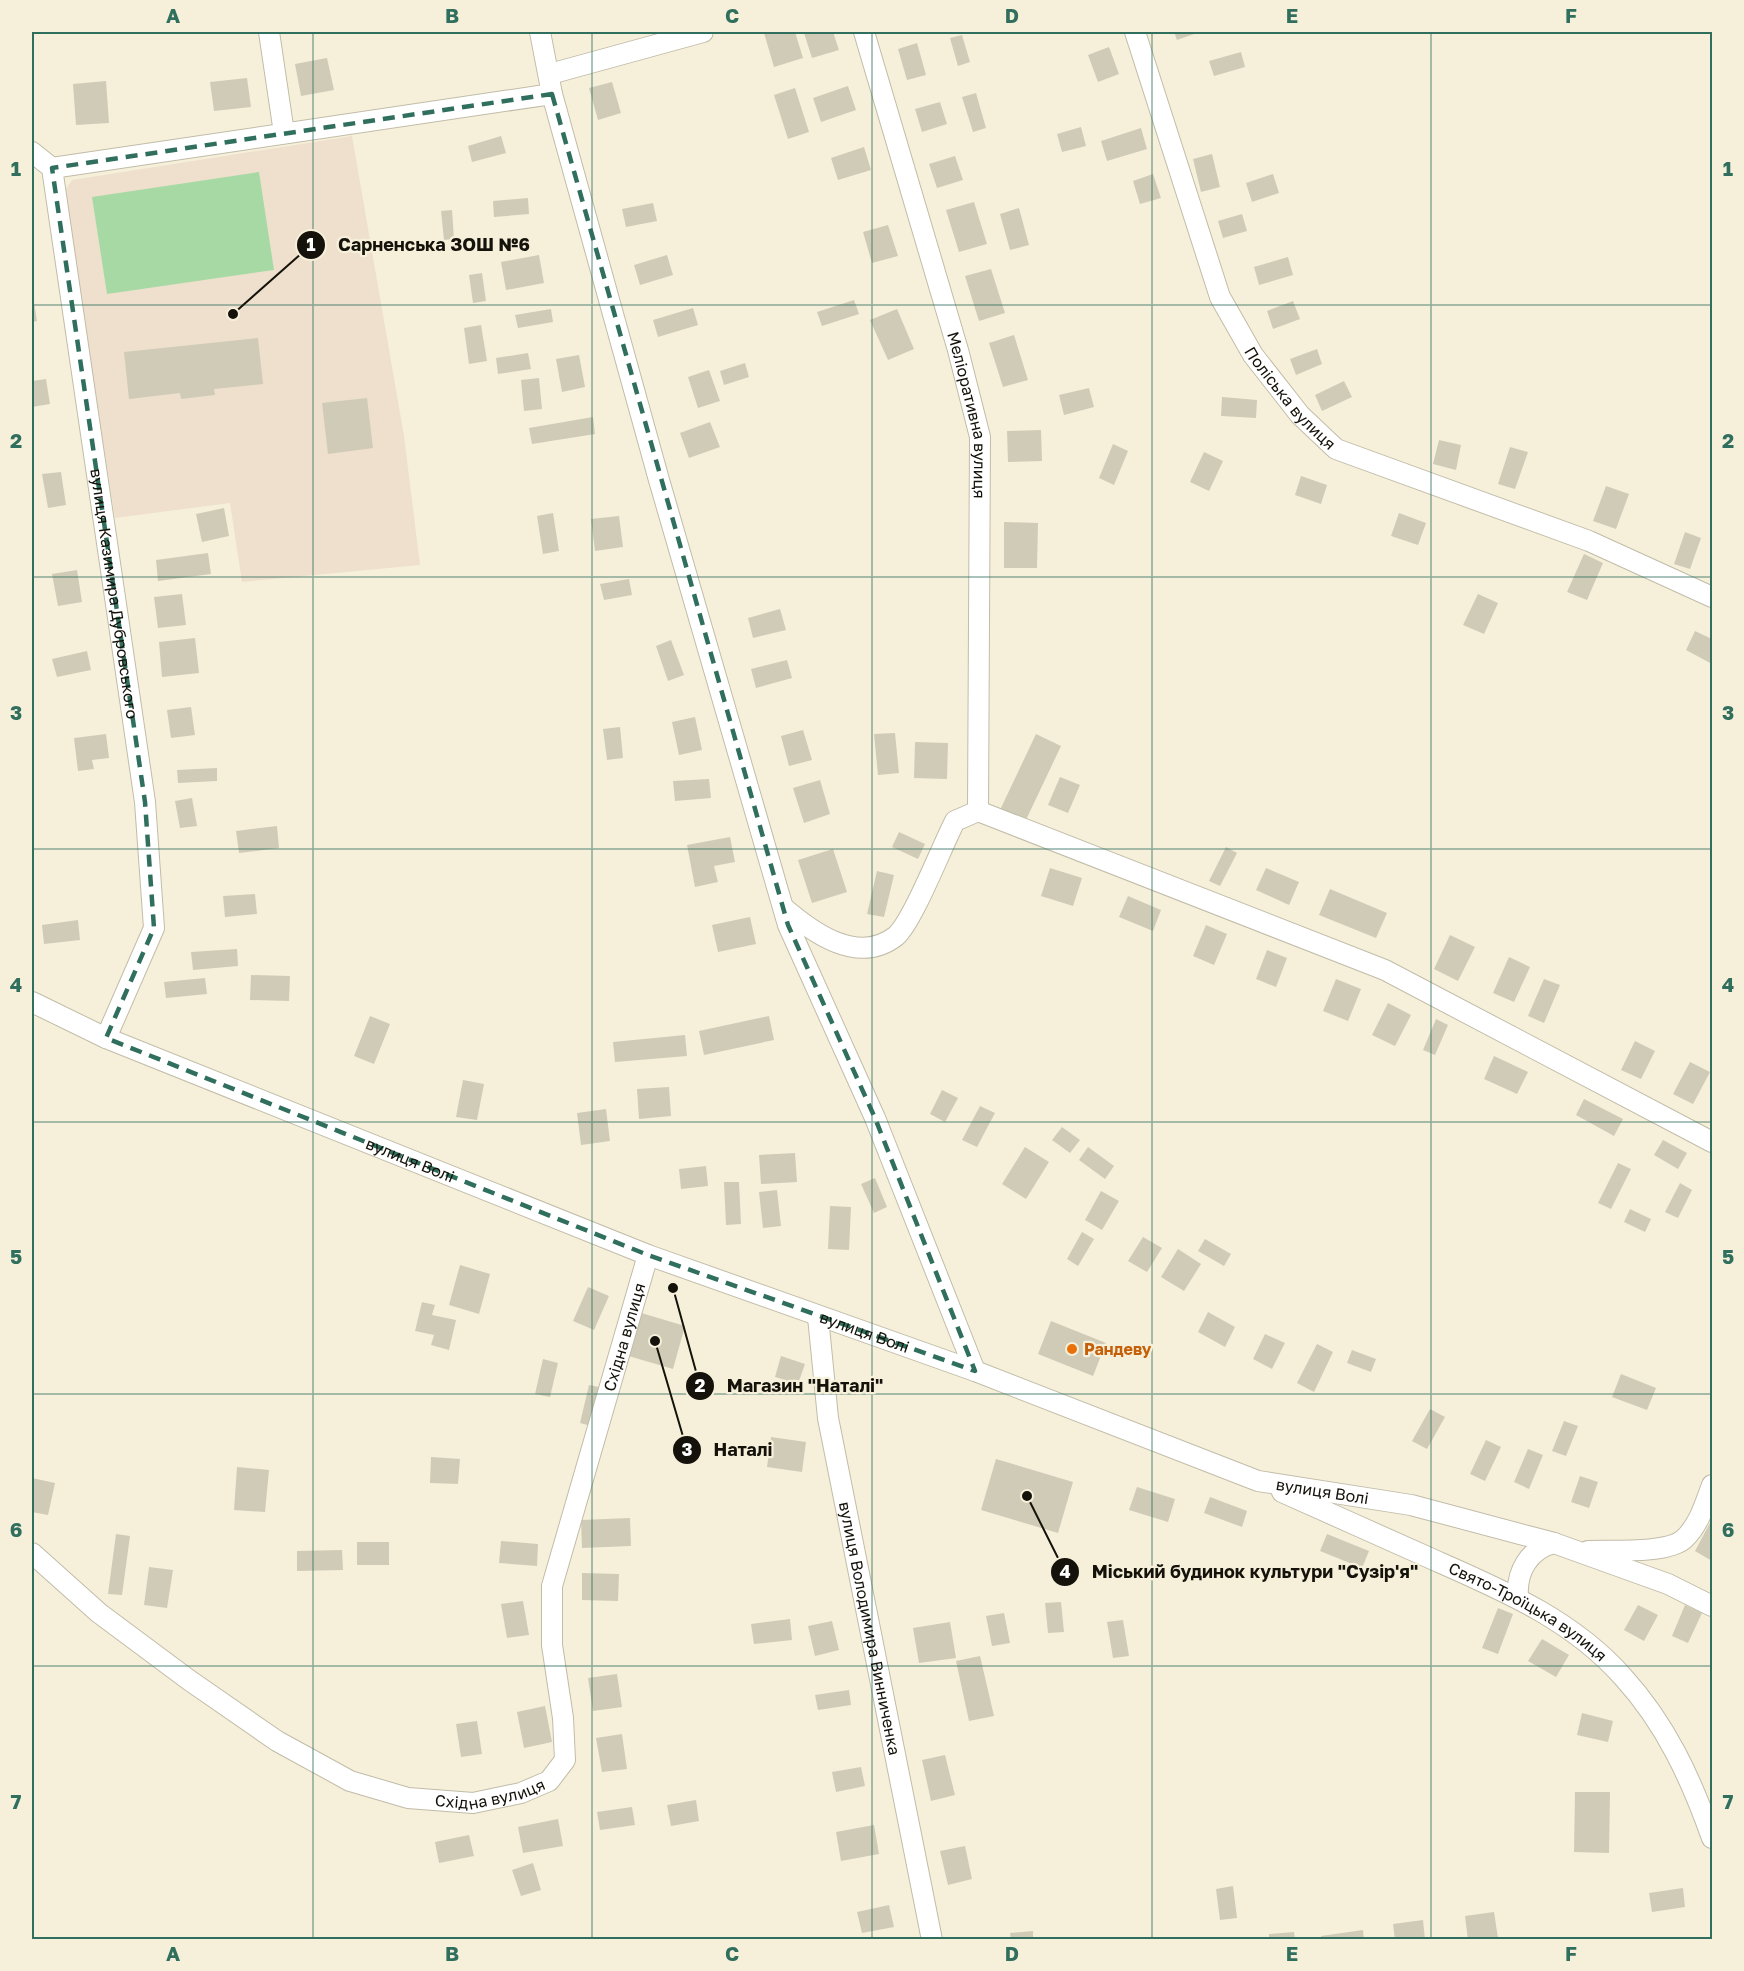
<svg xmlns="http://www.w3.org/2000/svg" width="1744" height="1971" font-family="'Golos Text',sans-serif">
  <rect width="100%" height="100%" fill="#f6f0db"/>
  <polygon fill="#eee0cd" points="352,136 404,436 420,565 242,582 230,503 115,518 64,192 72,180"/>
  <polygon fill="#a7d9a5" points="259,172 274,270 107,294 92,197"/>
  <g fill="#d0cbb6">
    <polygon points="768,32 795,32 803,58 774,67 764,33"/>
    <polygon points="808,32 833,32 839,50 812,58 804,33"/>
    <polygon points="1174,32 1200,32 1177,40"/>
    <polygon points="962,35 970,62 958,66 950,38"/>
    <polygon points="917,43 926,75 907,80 898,49"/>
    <polygon points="1109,47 1119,74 1098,82 1088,55"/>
    <polygon points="1241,52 1245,67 1214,76 1209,61"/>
    <polygon points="327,58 334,90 301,96 295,64"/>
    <polygon points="247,78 251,107 214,111 210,82"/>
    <polygon points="106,81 109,123 76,125 73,84"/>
    <polygon points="612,82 621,113 598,120 589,88"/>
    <polygon points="848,86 856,110 821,122 813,98"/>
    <polygon points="795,88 809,132 788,139 774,95"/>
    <polygon points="976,93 986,128 973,132 962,97"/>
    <polygon points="940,102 947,124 922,132 915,109"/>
    <polygon points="1081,127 1086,146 1062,152 1057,134"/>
    <polygon points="1141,128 1147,149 1107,161 1101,141"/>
    <polygon points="501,136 506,153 472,162 468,146"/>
    <polygon points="864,147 871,170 838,180 831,158"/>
    <polygon points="1212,154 1220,187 1201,192 1193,159"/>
    <polygon points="955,156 963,180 937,188 929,164"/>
    <polygon points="1153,174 1161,198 1140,204 1133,181"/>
    <polygon points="1273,174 1279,193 1252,202 1246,183"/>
    <polygon points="528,198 529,214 494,217 493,201"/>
    <polygon points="974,202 987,244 959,252 946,210"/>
    <polygon points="653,203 657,221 626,227 622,209"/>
    <polygon points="1019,208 1029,245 1010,250 1000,214"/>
    <polygon points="452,210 454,239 444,240 441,211"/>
    <polygon points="1242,214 1247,231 1223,238 1218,221"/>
    <polygon points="888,225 898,256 872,263 863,232"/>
    <polygon points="539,255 544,283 506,290 501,262"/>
    <polygon points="667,255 673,275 640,285 634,265"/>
    <polygon points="1288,257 1293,275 1259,285 1254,267"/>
    <polygon points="991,269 1005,313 979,321 965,276"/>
    <polygon points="482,273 486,301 473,303 469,275"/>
    <polygon points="854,300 859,314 822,326 817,312"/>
    <polygon points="1293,301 1300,319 1273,329 1267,311"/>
    <polygon points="32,302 34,302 37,321 32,322"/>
    <polygon points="693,308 698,325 658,337 653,320"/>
    <polygon points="551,309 553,322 518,328 515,315"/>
    <polygon points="897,309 914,349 888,360 870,320"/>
    <polygon points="481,325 487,361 469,364 464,328"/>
    <polygon points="1014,335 1028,380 1003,387 989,343"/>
    <polygon points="258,338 263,384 214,389 215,395 181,399 180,393 129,399 124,352"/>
    <polygon points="1317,349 1322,364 1296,375 1290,359"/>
    <polygon points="528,353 531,369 498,374 496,358"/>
    <polygon points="579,355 585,387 562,392 556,359"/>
    <polygon points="745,363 749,377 724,385 720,371"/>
    <polygon points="709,370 720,401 698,408 688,377"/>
    <polygon points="539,378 542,409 524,411 521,380"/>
    <polygon points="46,379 50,404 32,407 32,381"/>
    <polygon points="1344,381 1352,397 1322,411 1315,395"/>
    <polygon points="1089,388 1094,407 1064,415 1059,395"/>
    <polygon points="1222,397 1257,400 1256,418 1221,416"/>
    <polygon points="367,398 373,448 328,454 322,403"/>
    <polygon points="593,417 595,434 532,444 529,428"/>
    <polygon points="710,422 720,447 689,458 680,433"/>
    <polygon points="1041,430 1042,461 1008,462 1007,431"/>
    <polygon points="1439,440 1461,445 1456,470 1433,464"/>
    <polygon points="1113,444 1128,451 1114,485 1099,478"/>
    <polygon points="1510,447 1528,452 1515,489 1498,484"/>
    <polygon points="1204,452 1223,461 1209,491 1190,482"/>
    <polygon points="61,472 66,505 48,508 42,474"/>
    <polygon points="1301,476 1327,485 1321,504 1295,495"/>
    <polygon points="1606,486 1629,494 1616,529 1593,521"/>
    <polygon points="224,508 229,536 202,542 196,514"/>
    <polygon points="553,513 559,551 543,554 537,516"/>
    <polygon points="1399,513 1426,523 1418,545 1391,536"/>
    <polygon points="619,516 623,547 595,551 591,519"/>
    <polygon points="1004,522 1038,523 1037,568 1004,568"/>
    <polygon points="1685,532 1701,538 1690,569 1674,564"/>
    <polygon points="208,553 211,574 158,581 156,560"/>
    <polygon points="1584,554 1603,563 1587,600 1567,592"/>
    <polygon points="77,570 82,602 58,606 52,574"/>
    <polygon points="629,579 632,595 604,600 600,584"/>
    <polygon points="182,594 186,625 158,628 154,597"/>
    <polygon points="1478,594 1498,603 1484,634 1463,625"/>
    <polygon points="780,609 786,630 753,638 748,618"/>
    <polygon points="1695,631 1712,639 1712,664 1686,650"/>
    <polygon points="195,638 199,673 162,677 159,642"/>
    <polygon points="671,640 684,675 668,681 656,646"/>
    <polygon points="87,651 91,670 57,677 52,659"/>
    <polygon points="787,660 792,678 756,688 751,669"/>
    <polygon points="191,707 195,735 171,738 167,710"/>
    <polygon points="695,717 702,750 679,755 672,722"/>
    <polygon points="620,727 623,758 607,760 603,729"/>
    <polygon points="803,730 812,760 789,766 781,736"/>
    <polygon points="895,733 899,773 878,775 874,734"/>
    <polygon points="106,734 109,758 92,760 94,769 78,771 74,738"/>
    <polygon points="1036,734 1061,746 1025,822 1000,810"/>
    <polygon points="915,742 948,743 947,779 914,778"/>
    <polygon points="217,768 217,781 178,783 177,770"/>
    <polygon points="1060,777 1080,785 1068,813 1048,805"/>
    <polygon points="709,779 711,798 675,801 673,781"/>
    <polygon points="820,780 830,814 804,823 793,788"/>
    <polygon points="192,798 197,826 180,828 175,801"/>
    <polygon points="277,826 279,848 239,853 236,831"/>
    <polygon points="899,832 925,844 918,859 892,847"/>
    <polygon points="730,837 735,862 714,866 718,882 695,887 687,845"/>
    <polygon points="1226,847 1237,853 1220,886 1209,881"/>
    <polygon points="833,849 847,892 812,903 798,860"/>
    <polygon points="1050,868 1082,878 1073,906 1041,896"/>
    <polygon points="1266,868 1299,882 1289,905 1256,890"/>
    <polygon points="877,871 894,875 884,917 867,914"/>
    <polygon points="1330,889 1387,913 1376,938 1319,915"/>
    <polygon points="255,894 257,914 225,917 223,896"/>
    <polygon points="1128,896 1161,910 1153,931 1119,917"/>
    <polygon points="750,917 756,944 718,952 712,925"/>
    <polygon points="78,920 80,940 44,944 42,925"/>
    <polygon points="1206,925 1227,934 1214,965 1193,956"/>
    <polygon points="1450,935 1475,947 1458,981 1434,969"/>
    <polygon points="237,949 238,966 193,970 191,952"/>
    <polygon points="1267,950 1287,958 1276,987 1256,979"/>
    <polygon points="1509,957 1530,967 1514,1002 1493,993"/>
    <polygon points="251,975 290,976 289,1001 250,1000"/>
    <polygon points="205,978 207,994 166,998 164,982"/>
    <polygon points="1336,979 1361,989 1348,1021 1323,1011"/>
    <polygon points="1544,979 1560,985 1544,1023 1528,1016"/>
    <polygon points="1388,1003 1411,1015 1395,1046 1372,1035"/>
    <polygon points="370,1016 390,1024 374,1064 354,1056"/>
    <polygon points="769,1016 774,1040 704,1055 699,1031"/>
    <polygon points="1436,1019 1448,1025 1435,1055 1423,1050"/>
    <polygon points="685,1035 687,1056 615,1062 613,1042"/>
    <polygon points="1635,1041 1655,1051 1641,1079 1621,1070"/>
    <polygon points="1494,1056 1528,1072 1517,1094 1484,1079"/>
    <polygon points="1690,1062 1710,1072 1693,1104 1673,1094"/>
    <polygon points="463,1080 484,1084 477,1120 456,1117"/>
    <polygon points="669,1087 671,1116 639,1119 637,1089"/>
    <polygon points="942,1090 958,1098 945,1122 930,1114"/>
    <polygon points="1584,1099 1623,1119 1614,1136 1576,1115"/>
    <polygon points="980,1106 995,1113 977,1147 962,1140"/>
    <polygon points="606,1109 610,1141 581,1145 577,1113"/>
    <polygon points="1062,1127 1080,1140 1070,1153 1052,1140"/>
    <polygon points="1663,1140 1687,1153 1678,1169 1654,1155"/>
    <polygon points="1025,1147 1049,1162 1026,1199 1002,1184"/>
    <polygon points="1088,1147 1114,1166 1105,1179 1079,1160"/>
    <polygon points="795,1153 797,1182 761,1184 759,1155"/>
    <polygon points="1618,1163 1631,1169 1611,1209 1598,1203"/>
    <polygon points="706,1166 708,1186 681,1189 679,1169"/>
    <polygon points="875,1178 887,1207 874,1213 861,1184"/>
    <polygon points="724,1182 739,1182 741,1224 726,1225"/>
    <polygon points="1680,1183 1692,1190 1678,1218 1665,1212"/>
    <polygon points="777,1190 781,1226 763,1228 759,1192"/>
    <polygon points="1101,1191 1119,1201 1102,1230 1085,1220"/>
    <polygon points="830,1206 851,1207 849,1250 828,1249"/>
    <polygon points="1630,1209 1651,1219 1645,1232 1624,1222"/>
    <polygon points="1082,1232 1094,1239 1078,1266 1067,1259"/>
    <polygon points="1143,1237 1162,1248 1147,1272 1128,1261"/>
    <polygon points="1205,1239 1231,1254 1224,1266 1198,1251"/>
    <polygon points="1178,1249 1201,1264 1184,1291 1161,1277"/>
    <polygon points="460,1265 490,1274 479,1314 449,1305"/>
    <polygon points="588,1287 609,1296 594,1330 573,1321"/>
    <polygon points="422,1302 435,1305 432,1315 456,1320 449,1350 431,1345 434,1335 415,1331"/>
    <polygon points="638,1312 685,1326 673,1369 625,1355"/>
    <polygon points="1208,1312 1235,1327 1225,1347 1198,1332"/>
    <polygon points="1051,1321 1106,1343 1093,1376 1038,1354"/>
    <polygon points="1265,1334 1285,1343 1272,1369 1253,1359"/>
    <polygon points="1317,1344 1333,1352 1314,1392 1297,1383"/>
    <polygon points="1352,1350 1376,1359 1371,1372 1347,1363"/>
    <polygon points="781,1356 805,1364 798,1384 775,1377"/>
    <polygon points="543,1359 558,1363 550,1397 535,1394"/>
    <polygon points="1621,1374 1656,1388 1647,1410 1612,1397"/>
    <polygon points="589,1385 604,1388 595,1427 580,1423"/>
    <polygon points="1430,1409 1445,1417 1427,1449 1412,1441"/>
    <polygon points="1564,1421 1578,1426 1566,1456 1552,1451"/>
    <polygon points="771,1437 806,1442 802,1472 767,1467"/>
    <polygon points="1486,1440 1501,1447 1485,1481 1470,1474"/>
    <polygon points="1528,1449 1543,1455 1529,1489 1514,1482"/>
    <polygon points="431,1457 460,1459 458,1484 430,1483"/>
    <polygon points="996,1459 1073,1482 1058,1533 981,1510"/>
    <polygon points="237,1467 269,1470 265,1512 234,1510"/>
    <polygon points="1580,1476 1598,1482 1589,1508 1571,1502"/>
    <polygon points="32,1478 55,1483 48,1515 32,1512"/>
    <polygon points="1137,1487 1175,1499 1168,1522 1129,1510"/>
    <polygon points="1210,1497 1247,1511 1242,1527 1204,1513"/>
    <polygon points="630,1518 631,1546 582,1548 581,1520"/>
    <polygon points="1712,1519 1712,1561 1695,1551"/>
    <polygon points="116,1534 130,1536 122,1595 108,1594"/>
    <polygon points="1327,1534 1369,1551 1362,1568 1320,1551"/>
    <polygon points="501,1541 538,1544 537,1566 499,1563"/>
    <rect x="357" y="1542" width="32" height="23"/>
    <polygon points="342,1550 343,1570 297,1571 297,1551"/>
    <polygon points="149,1567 173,1570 167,1608 144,1605"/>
    <polygon points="582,1573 619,1574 618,1601 582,1600"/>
    <polygon points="523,1601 529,1635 507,1638 501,1604"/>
    <polygon points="1061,1602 1064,1632 1048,1633 1045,1603"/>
    <polygon points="1638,1605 1658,1615 1644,1641 1624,1630"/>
    <polygon points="1685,1605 1702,1613 1688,1643 1672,1636"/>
    <polygon points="1498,1608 1513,1614 1498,1654 1482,1648"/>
    <polygon points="1004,1613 1010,1643 992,1646 986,1616"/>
    <polygon points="790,1619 792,1640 754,1644 751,1624"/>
    <polygon points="1123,1620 1129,1656 1113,1658 1107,1622"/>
    <polygon points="832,1621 839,1650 815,1656 808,1626"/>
    <polygon points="950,1622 956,1658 919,1663 913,1628"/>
    <polygon points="1542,1639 1569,1655 1556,1677 1528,1661"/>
    <polygon points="980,1656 994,1716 969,1721 956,1661"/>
    <polygon points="617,1674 622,1707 593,1711 588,1678"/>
    <polygon points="849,1690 851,1705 818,1710 815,1695"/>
    <polygon points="545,1706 552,1742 524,1748 517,1712"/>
    <polygon points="1582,1713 1613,1721 1608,1742 1577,1735"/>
    <polygon points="477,1721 482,1754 461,1757 456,1724"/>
    <polygon points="622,1734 627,1769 602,1772 596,1738"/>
    <polygon points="945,1755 955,1795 931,1801 922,1760"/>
    <polygon points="861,1767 865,1786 836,1792 832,1772"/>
    <polygon points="1575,1792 1610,1792 1609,1853 1574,1852"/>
    <polygon points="696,1800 699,1821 671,1826 667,1805"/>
    <polygon points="632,1807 635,1825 600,1830 597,1812"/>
    <polygon points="558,1819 563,1846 523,1853 518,1827"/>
    <polygon points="874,1825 879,1854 841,1861 836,1832"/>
    <polygon points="469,1835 474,1856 439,1863 435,1842"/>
    <polygon points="965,1846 972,1879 948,1885 940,1851"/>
    <polygon points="533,1863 541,1890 521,1896 512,1870"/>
    <polygon points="1233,1886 1237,1918 1220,1920 1216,1889"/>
    <polygon points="1683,1888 1685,1907 1652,1912 1649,1893"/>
    <polygon points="889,1905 894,1927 862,1933 857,1912"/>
    <polygon points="1494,1912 1498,1938 1468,1940 1465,1916"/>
    <polygon points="1423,1920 1425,1940 1395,1940 1393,1924"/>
    <polygon points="1363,1930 1364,1940 1322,1940 1321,1936"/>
    <polygon points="1033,1931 1033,1940 1011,1940 1010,1933"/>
    <polygon points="1294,1932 1295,1940 1269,1940 1269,1934"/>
  </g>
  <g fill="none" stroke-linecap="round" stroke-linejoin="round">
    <defs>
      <g id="street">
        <polyline points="269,32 284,133"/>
        <polyline points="540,32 552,94 659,480 788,925 875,1118 975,1371"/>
        <path id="s1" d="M864,32l94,318 22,87 -2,374"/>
        <path id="s2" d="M1135,32l85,265 33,58 47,60 36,34 253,92 123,56"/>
        <polyline points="550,74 703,32"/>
        <path id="s3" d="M32,152l20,16 93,634 9,126 -48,110"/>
        <polyline points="52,168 552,94"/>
        <path d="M784,908c28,24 74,58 112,28 17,-15 46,-90 59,-115l23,-10 407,159 327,172"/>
        <path id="s4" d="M32,1002l74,36 542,217 327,116 283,110 153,24 143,38 114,41 44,22"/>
        <path id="s5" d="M818,1317l10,101 104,522"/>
        <path id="s6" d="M1282,1492c50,22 100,45 150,67 68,30 140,60 191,118 43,47 68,102 89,161"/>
        <path d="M1588,1551c23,-1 79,3 96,-12 15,-14 21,-35 28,-54"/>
        <path id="s7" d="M32,1553l67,60 90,67 88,61 73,40 58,17 65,5 48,-10 28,-12 16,-21 -2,-42 -11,-73v-59l96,-331"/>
        <path d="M1518,1597c-2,-25 11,-48 36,-54"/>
      </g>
    </defs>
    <use href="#street" stroke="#c1bca8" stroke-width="22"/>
    <use href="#street" stroke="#fff" stroke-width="20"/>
  </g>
  <path fill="none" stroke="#306f5d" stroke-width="4.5" stroke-dasharray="12 8" stroke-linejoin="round" d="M552,94l236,831 87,193 100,253 -327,-116 -542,-217 48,-110 -9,-126 -93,-634z"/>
  <path fill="none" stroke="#306f5d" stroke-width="1.5" stroke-opacity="0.55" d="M313,32v1908M592,32v1908M872,32v1908M1152,32v1908M1431,32v1908M32,305h1680M32,577h1680M32,849h1680M32,1122h1680M32,1394h1680M32,1666h1680"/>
  <circle fill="#e8710a" stroke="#f6f0db" stroke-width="2" cx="1072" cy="1349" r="6"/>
  <g text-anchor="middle" stroke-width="4.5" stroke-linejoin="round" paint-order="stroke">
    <g font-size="16" fill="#14120a" stroke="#f6f0db">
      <text dy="6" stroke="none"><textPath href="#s2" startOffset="402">Поліська вулиця</textPath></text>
      <text dy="6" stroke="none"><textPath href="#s1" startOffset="398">Меліоративна вулиця</textPath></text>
      <text dy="6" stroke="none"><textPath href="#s3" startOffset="456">вулиця Казимира Дубровського</textPath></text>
      <text dy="6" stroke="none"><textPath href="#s4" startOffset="410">вулиця Волі</textPath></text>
      <text dy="6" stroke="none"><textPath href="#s4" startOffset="896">вулиця Волі</textPath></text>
      <text dy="6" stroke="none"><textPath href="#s7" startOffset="1058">Східна вулиця</textPath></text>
      <text dy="6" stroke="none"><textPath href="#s4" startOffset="1382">вулиця Волі</textPath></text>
      <text dy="6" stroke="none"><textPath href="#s6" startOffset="274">Свято-Троїцька вулиця</textPath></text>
      <text dy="6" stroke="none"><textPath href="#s5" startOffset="316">вулиця Володимира Винниченка</textPath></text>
      <text dy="6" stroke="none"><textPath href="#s7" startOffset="536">Східна вулиця</textPath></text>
    </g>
    <g font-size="16" font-weight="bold" fill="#c56008" stroke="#f6f0db" text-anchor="start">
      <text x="1084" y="1355">Рандеву</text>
    </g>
  </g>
  <path fill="none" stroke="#14120a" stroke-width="2" d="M233 314L311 245M673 1288L700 1386M655 1341L687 1450M1027 1496L1065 1572"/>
  <g fill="#14120a" stroke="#f6f0db" stroke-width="2">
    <circle cx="233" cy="314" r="6"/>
    <circle cx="673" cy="1288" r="6"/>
    <circle cx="655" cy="1341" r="6"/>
    <circle cx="1027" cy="1496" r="6"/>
    <circle cx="311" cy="245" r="15"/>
    <circle cx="700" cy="1386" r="15"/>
    <circle cx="687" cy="1450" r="15"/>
    <circle cx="1065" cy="1572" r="15"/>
  </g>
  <g font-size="18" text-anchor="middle" font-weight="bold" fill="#fff">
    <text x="311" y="251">1</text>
    <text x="700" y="1392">2</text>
    <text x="687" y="1456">3</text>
    <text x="1065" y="1578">4</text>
  </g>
  <g font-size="18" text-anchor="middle" font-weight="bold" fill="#14120a" stroke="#f6f0db" stroke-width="4.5" stroke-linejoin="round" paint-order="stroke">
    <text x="434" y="251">Сарненська ЗОШ №6</text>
    <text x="805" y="1392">Магазин "Наталі"</text>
    <text x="743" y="1456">Наталі</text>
    <text x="1255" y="1578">Міський будинок культури "Сузір'я"</text>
  </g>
  <rect width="1744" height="1971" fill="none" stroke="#f6f0db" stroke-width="66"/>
  <rect x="33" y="33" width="1678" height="1905" fill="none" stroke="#306f5d" stroke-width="2"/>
  <g font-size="20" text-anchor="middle" font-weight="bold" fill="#306f5d">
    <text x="173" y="23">A</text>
    <text x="452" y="23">B</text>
    <text x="732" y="23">C</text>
    <text x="1012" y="23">D</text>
    <text x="1292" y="23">E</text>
    <text x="1571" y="23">F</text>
    <text x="16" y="176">1</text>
    <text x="1728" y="176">1</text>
    <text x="16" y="448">2</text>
    <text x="1728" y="448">2</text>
    <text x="16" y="720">3</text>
    <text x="1728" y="720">3</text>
    <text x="16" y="992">4</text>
    <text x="1728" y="992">4</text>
    <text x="16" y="1264">5</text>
    <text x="1728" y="1264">5</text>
    <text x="16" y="1537">6</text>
    <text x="1728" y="1537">6</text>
    <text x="16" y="1809">7</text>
    <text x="1728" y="1809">7</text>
    <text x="173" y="1961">A</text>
    <text x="452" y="1961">B</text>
    <text x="732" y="1961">C</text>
    <text x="1012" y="1961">D</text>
    <text x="1292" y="1961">E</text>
    <text x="1571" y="1961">F</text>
  </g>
</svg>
